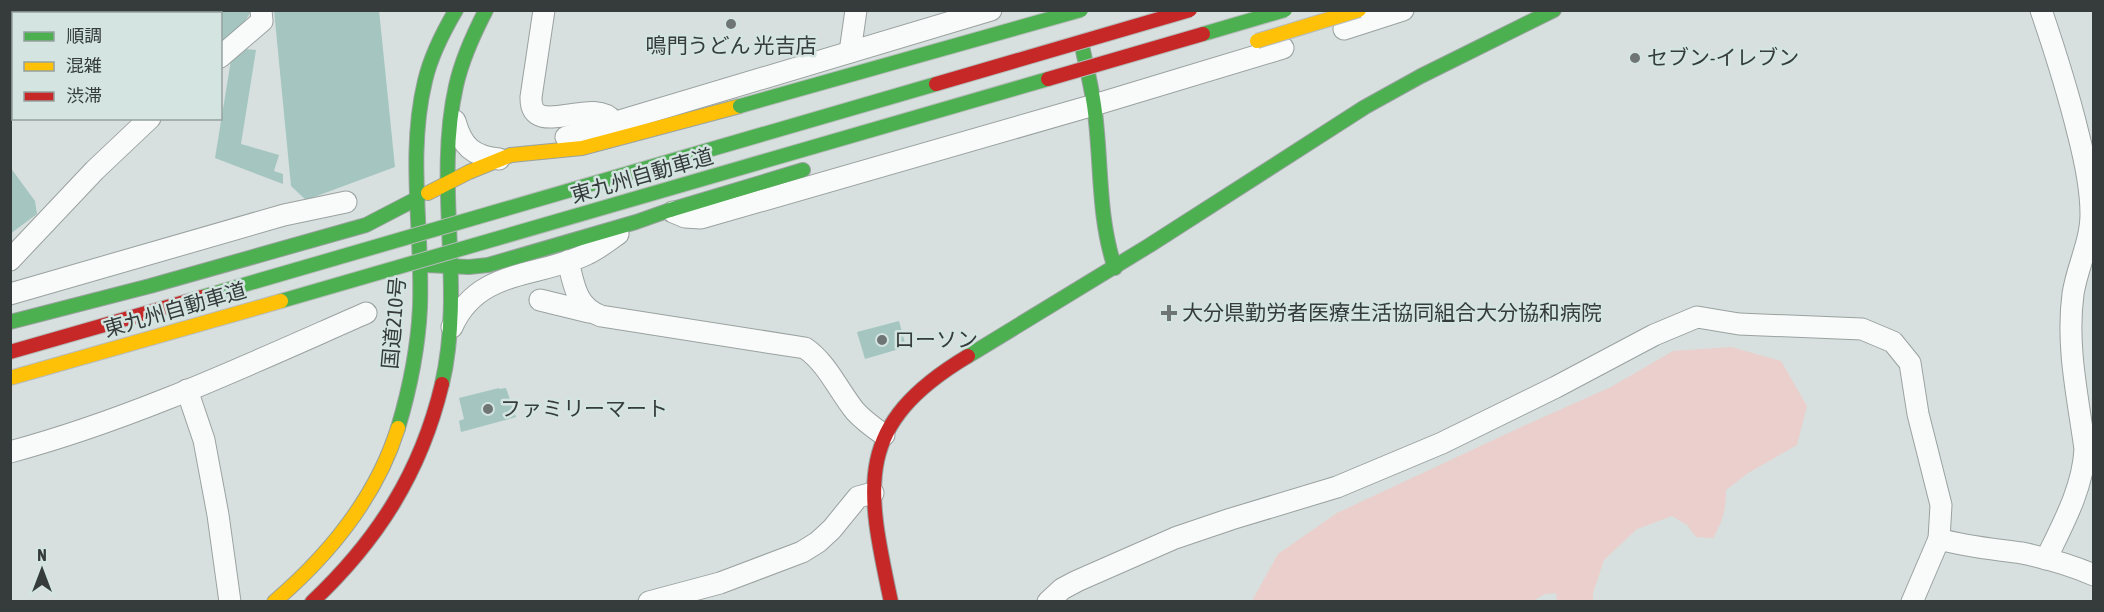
<svg xmlns="http://www.w3.org/2000/svg" width="2104" height="612" font-family="'Asap Condensed','Noto Sans JP',sans-serif">
  <rect width="100%" height="100%" fill="#d7e0de"/>
  <path fill="#eacfcc" d="M1731,347l50,14 26,45 -10,39 -49,28 -22,17c0,19 -3,31 -13,48l-17,-1 -9,-12 -15,-9 -35,13 -33,31 -11,33v8h-36l-1,-8 -11,1 -14,8 -279,-1 26,-47 59,-41 182,-85 92,-41 62,-36z"/>
  <g fill="#a4c5c0">
    <rect x="156" y="10" width="41" height="4"/>
    <polygon points="221,10 252,10 240,29 220,46 220,14 217,14"/>
    <polygon points="274,10 379,10 395,167 306,200 291,186"/>
    <polygon points="245,49 256,50 241,144 279,155 274,171 283,174 283,184 215,158 231,60"/>
    <polygon points="10,167 35,201 37,214 10,234"/>
    <polygon points="899,321 906,347 865,359 857,332"/>
    <polygon points="499,388 499,389 506,388 516,417 461,432 459,421 464,419 459,398"/>
  </g>
  <g fill="none" stroke-linecap="round" stroke-linejoin="round">
    <defs>
      <g id="street">
        <path d="M544,10l-13,87c-1,44 62,-2 82,24"/>
        <path d="M2041,10c14,41 27,82 37,123 7,27 13,54 13,81 0,28 -14,53 -18,80 -7,52 5,104 12,155 -2,39 -22,75 -39,110"/>
        <polyline points="1344,29 1403,10"/>
        <polyline points="850,52 856,10"/>
        <polyline points="220,57 262,21 261,10"/>
        <path d="M455,121c7,25 17,35 44,38"/>
        <polyline points="566,137 991,10"/>
        <polyline points="673,212 685,217 701,218 1094,105 1283,48"/>
        <polyline points="10,260 95,170 150,118"/>
        <path d="M568,261c6,24 8,46 33,55l204,32c22,15 33,42 50,63 9,10 19,17 29,24"/>
        <polyline points="10,294 284,215 346,202"/>
        <polyline points="540,300 589,312"/>
        <path d="M452,327c26,-59 86,-49 135,-73 11,-5 21,-13 31,-20"/>
        <polyline points="187,390 204,440 218,515 230,602"/>
        <path d="M10,452c123,-33 240,-88 356,-139"/>
        <polyline points="649,602 720,583 802,552 818,542 832,529 858,497 873,493"/>
        <polyline points="1048,602 1062,589 1077,581 1175,538 1231,519 1337,487 1442,443 1556,387 1654,335 1697,317 1739,324 1862,329 1893,342 1910,363 1918,414 1941,505 1939,539"/>
        <path d="M1912,602l27,-63c28,8 55,10 83,14 24,5 49,12 72,22"/>
      </g>
      <g id="fast">
        <polyline points="10,11 11,10"/>
        <path d="M1082,46c4,19 9,39 12,59 8,54 3,110 21,163"/>
        <polyline points="670,210 803,170"/>
        <polyline points="426,265 469,267 488,265 636,222 670,210"/>
        <polyline points="10,322 150,286 366,225 418,198"/>
        <polyline points="968,356 1150,245 1365,107 1421,76 1554,10"/>
        <path d="M442,384c23,-98 -8,-200 14,-298 6,-27 17,-51 30,-76"/>
        <path d="M398,428c12,-40 20,-79 22,-121 3,-75 -13,-152 5,-226 6,-26 18,-49 31,-71"/>
      </g>
      <g id="slow">
        <polyline points="511,155 582,148 740,106"/>
        <polyline points="428,193 469,172 511,155"/>
        <path d="M274,602c55,-47 102,-104 124,-174"/>
      </g>
      <g id="jam">
        <path d="M312,602c66,-62 109,-130 130,-218"/>
        <path d="M891,602c-25,-117 -38,-177 77,-246"/>
      </g>
    </defs>
    <use href="#street" stroke="#9aa2a0" stroke-width="23"/>
    <use href="#fast" stroke="#9aa2a0" stroke-width="16"/>
    <use href="#slow" stroke="#9aa2a0" stroke-width="16"/>
    <use href="#jam" stroke="#9aa2a0" stroke-width="16"/>
    <use href="#street" stroke="#f9fafa" stroke-width="21"/>
    <use href="#fast" stroke="#4caf50" stroke-width="14"/>
    <use href="#slow" stroke="#ffc107" stroke-width="14"/>
    <use href="#jam" stroke="#c62828" stroke-width="14"/>
    <defs>
      <g id="fast-bridge">
        <polyline points="1203,34 1285,10"/>
        <polyline points="740,106 1081,10"/>
        <polyline points="202,297 936,84"/>
        <polyline points="281,301 1048,79"/>
      </g>
      <g id="slow-bridge">
        <polyline points="1257,41 1359,10"/>
        <polyline points="10,378 281,301"/>
      </g>
      <g id="jam-bridge">
        <polyline points="1048,79 1203,34"/>
        <polyline points="936,84 1190,10"/>
        <polyline points="10,352 202,297"/>
      </g>
    </defs>
    <use href="#fast-bridge" stroke="#b6bbba" stroke-width="16" stroke-linecap="butt"/>
    <use href="#slow-bridge" stroke="#b6bbba" stroke-width="16" stroke-linecap="butt"/>
    <use href="#jam-bridge" stroke="#b6bbba" stroke-width="16" stroke-linecap="butt"/>
    <use href="#fast-bridge" stroke="#4caf50" stroke-width="14"/>
    <use href="#slow-bridge" stroke="#ffc107" stroke-width="14"/>
    <use href="#jam-bridge" stroke="#c62828" stroke-width="14"/>
  </g>
  <g fill="#6e7574" stroke="#d3e4e1" stroke-width="2">
    <circle cx="731" cy="24" r="6"/>
    <circle cx="1635" cy="58" r="6"/>
    <path d="M1166 304h6v6h6v6h-6v6h-6v-6h-6v-6h6z"/>
    <circle cx="882" cy="340" r="6"/>
    <circle cx="488" cy="409" r="6"/>
  </g>
  <g text-anchor="middle" stroke-width="5" stroke-linejoin="round" paint-order="stroke">
    <g font-size="21" fill="#353c3b" stroke="#d3e4e1" text-anchor="start">
      <text x="731" y="53" text-anchor="middle">鳴門うどん 光吉店</text>
      <text x="1647" y="65">セブン-イレブン</text>
      <text x="1182" y="320">大分県勤労者医療生活協同組合大分協和病院</text>
      <text x="894" y="347">ローソン</text>
      <text x="500" y="416">ファミリーマート</text>
    </g>
    <g font-size="21" fill="#353c3b" stroke="#d3e4e1">
      <text transform="translate(642 176) rotate(-16)" y="7">東九州自動車道</text>
      <text transform="translate(175 310) rotate(-16)" y="7">東九州自動車道</text>
      <text transform="translate(394 323) rotate(-85)" y="7">国道210号</text>
    </g>
  </g>
  <rect width="2104" height="612" fill="none" stroke="#353c3b" stroke-width="24"/>
  <rect x="12" y="12" width="210" height="108" fill="#d3e4e1" stroke="#94a19f" stroke-width="1.5"/>
  <rect x="24" y="32" width="30" height="9" fill="#4caf50" stroke="#94a19f" stroke-width="1.5"/>
  <text x="66" y="42" font-size="18" fill="#353c3b">順調</text>
  <rect x="24" y="62" width="30" height="9" fill="#ffc107" stroke="#94a19f" stroke-width="1.5"/>
  <text x="66" y="72" font-size="18" fill="#353c3b">混雑</text>
  <rect x="24" y="92" width="30" height="9" fill="#c62828" stroke="#94a19f" stroke-width="1.5"/>
  <text x="66" y="102" font-size="18" fill="#353c3b">渋滞</text>
  <g transform="translate(42 570)" stroke="#d3e4e1" stroke-width="4.5" paint-order="stroke">
  <path d="M0-4.5L10 22L0 15L-10 22Z" fill="#353c3b"/>
  <text y="-9" font-size="16" font-weight="bold" text-anchor="middle" fill="#353c3b">N</text>
  </g>
</svg>
